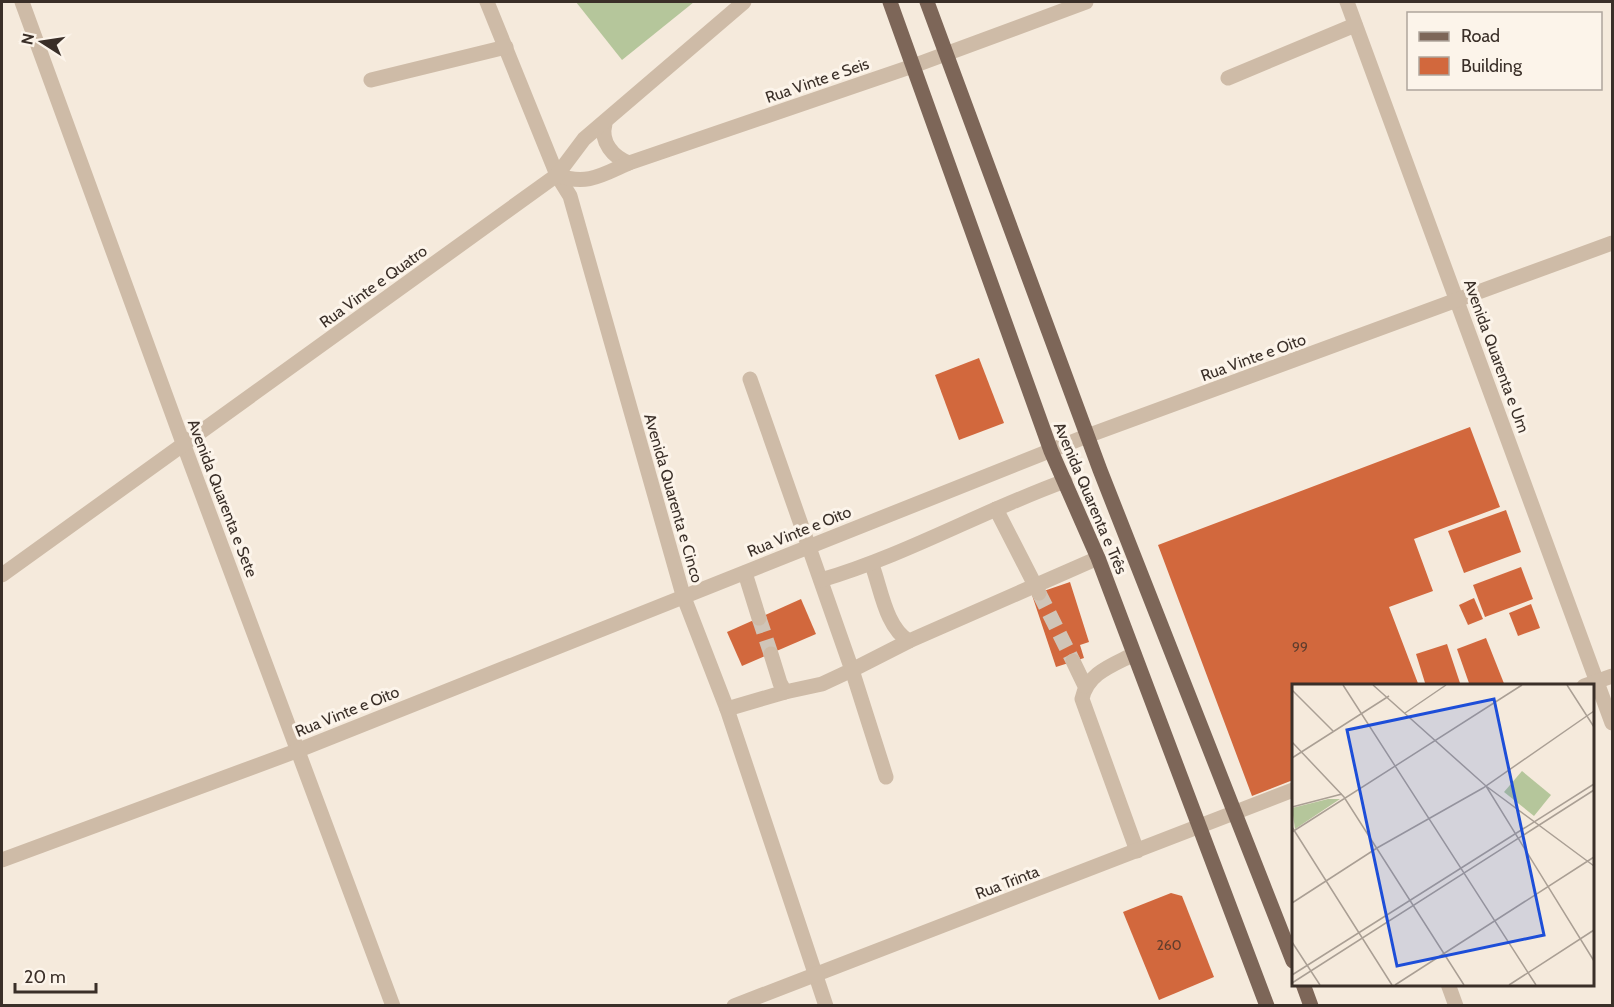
<svg xmlns="http://www.w3.org/2000/svg" width="1614" height="1007" font-family="Cabin,sans-serif">
  <rect width="100%" height="100%" fill="#f5eadc"/>
  <polygon fill="#b5c69b" points="576,2 694,2 622,60"/>
  <g fill="#d2683d">
    <polygon points="979,358 1004,423 959,440 935,375"/>
    <polygon points="1470,427 1500,507 1414,539 1433,591 1389,607 1419,686 1293,686 1293,780 1252,796 1158,545"/>
    <polygon points="1506,510 1521,552 1464,573 1448,531"/>
    <polygon points="1521,567 1533,599 1485,617 1473,585"/>
    <polygon points="1070,582 1089,642 1080,645 1084,658 1056,667 1032,595"/>
    <polygon points="1474,598 1483,619 1468,625 1459,605"/>
    <polygon points="801,599 816,634 742,666 727,632"/>
    <polygon points="1531,604 1540,628 1518,636 1509,613"/>
    <polygon points="1486,638 1505,686 1470,686 1457,649"/>
    <polygon points="1447,644 1461,686 1426,686 1416,654"/>
    <polygon points="1171,893 1182,896 1214,977 1159,1000 1123,912"/>
  </g>
  <g fill="none" stroke-linecap="round" stroke-linejoin="round">
    <g stroke="#d0c5b8" stroke-width="15" stroke-dasharray="15 8" stroke-linecap="butt">
      <polyline points="1039,593 1073,661"/>
      <polyline points="759,618 771,654"/>
    </g>
    <g stroke="#cebba7" stroke-width="15">
      <polyline points="22,2 183,443 393,1006"/>
      <polyline points="487,2 557,175 570,196 683,595 727,709 826,1006"/>
      <polyline points="1347,2 1612,723"/>
      <polyline points="1228,78 1355,25"/>
      <polyline points="371,80 506,47"/>
      <path d="M605,124c-5,18 8,33 24,39"/>
      <path d="M557,175c30,11 45,0 72,-12l284,-97 173,-64"/>
      <polyline points="750,379 852,670 822,684 785,692"/>
      <polyline points="996,509 1039,593"/>
      <path d="M872,565c9,24 14,63 37,76l189,-83"/>
      <polyline points="745,573 759,618"/>
      <polyline points="2,575 557,175 584,139 744,2"/>
      <path d="M821,580c85,-25 161,-69 244,-99"/>
      <path d="M1134,654c-21,11 -47,19 -52,45l55,152"/>
      <polyline points="1073,661 1085,686"/>
      <polyline points="1584,686 1612,676"/>
      <polyline points="727,709 785,692 780,683 771,654"/>
      <polyline points="886,777 852,670 909,641"/>
      <polyline points="2,860 299,750 1087,436 1612,243"/>
      <polyline points="1448,984 1456,1006"/>
      <polyline points="734,1006 1293,790"/>
    </g>
    <g stroke="#7d6658" stroke-width="15">
      <polyline points="890,2 1051,451 1098,558 1267,1006"/>
      <polyline points="927,2 1100,470 1293,961"/>
      <polyline points="1303,984 1311,1006"/>
    </g>
  </g>
  <g text-anchor="middle" stroke-width="6" stroke-linejoin="round" paint-order="stroke">
    <g font-size="14" fill="#603d2d">
      <text x="1300" y="652">99</text>
      <text x="1169" y="950">260</text>
    </g>
    <g font-size="16" fill="#3a2f28" stroke="#fcf4ea">
      <text transform="translate(817 80) rotate(-19)" y="6">Rua Vinte e Seis</text>
      <text transform="translate(373 286) rotate(-36)" y="6">Rua Vinte e Quatro</text>
      <text transform="translate(1497 356) rotate(70)" y="6">Avenida Quarenta e Um</text>
      <text transform="translate(1253 357) rotate(-20)" y="6">Rua Vinte e Oito</text>
      <text transform="translate(223 498) rotate(69)" y="6">Avenida Quarenta e Sete</text>
      <text transform="translate(674 498) rotate(74)" y="6">Avenida Quarenta e Cinco</text>
      <text transform="translate(1091 498) rotate(67)" y="6">Avenida Quarenta e Três</text>
      <text transform="translate(799 531) rotate(-22)" y="6">Rua Vinte e Oito</text>
      <text transform="translate(347 711) rotate(-22)" y="6">Rua Vinte e Oito</text>
      <text transform="translate(1007 882) rotate(-21)" y="6">Rua Trinta</text>
    </g>
  </g>
  <g transform="translate(1292 684)">
    <rect width="302" height="302" fill="#f5eadc"/>
    <path d="M36,115h12l-45,30 -3,-21z" fill="#b5c69b"/>
    <path d="M230,87l29,24 -17,21 -30,-24z" fill="#b5c69b"/>
    <path fill="none" stroke="#aa9f94" stroke-width="1.5" d="M51,1l193,300M81,1l113,101 108,80M275,1l27,42M0,6l42,42M113,29l41,-28M0,58l52,55 120,188M0,74l97,-62M194,102l108,175M0,123l50,-13M0,143l100,158M0,148l230,-147M0,219l85,-55 106,-60 111,-77M0,258l28,43M0,291l302,-191M0,299l302,-193M103,301l199,-128M217,301l85,-55"/>
    <path fill="#1d4ed8" fill-opacity="0.15" stroke="#1d4ed8" stroke-width="3" d="M202,15l50,236 -147,31 -50,-236z"/>
    <rect width="302" height="302" fill="none" stroke="#3a2f28" stroke-width="3"/>
  </g>
  <rect width="1614" height="1007" fill="none" stroke="#3a2f28" stroke-width="6"/>
  <rect x="1407" y="12" width="195" height="78" fill="#fcf4ea" stroke="#aea59c" stroke-width="1.5"/>
  <rect x="1419" y="32" width="30" height="9" fill="#7d6658" stroke="#aea59c" stroke-width="1.5"/>
  <text x="1461" y="42" font-size="18" fill="#3a2f28">Road</text>
  <rect x="1419" y="57" width="30" height="18" fill="#d2683d" stroke="#aea59c" stroke-width="1.5"/>
  <text x="1461" y="72" font-size="18" fill="#3a2f28">Building</text>
  <g transform="translate(42 42) rotate(282)" stroke="#fcf4ea" stroke-width="4.5" paint-order="stroke">
  <path d="M0-4.5L10 22L0 15L-10 22Z" fill="#3a2f28"/>
  <text y="-9" font-size="16" font-weight="bold" text-anchor="middle" fill="#3a2f28">N</text>
  </g>
  <path d="M15 983v9h81v-9" fill="none" stroke="#3a2f28" stroke-width="3"/>
  <text x="24" y="983" font-size="18" fill="#3a2f28" stroke="#fcf4ea" stroke-width="4.5" paint-order="stroke">20 m</text>
</svg>
